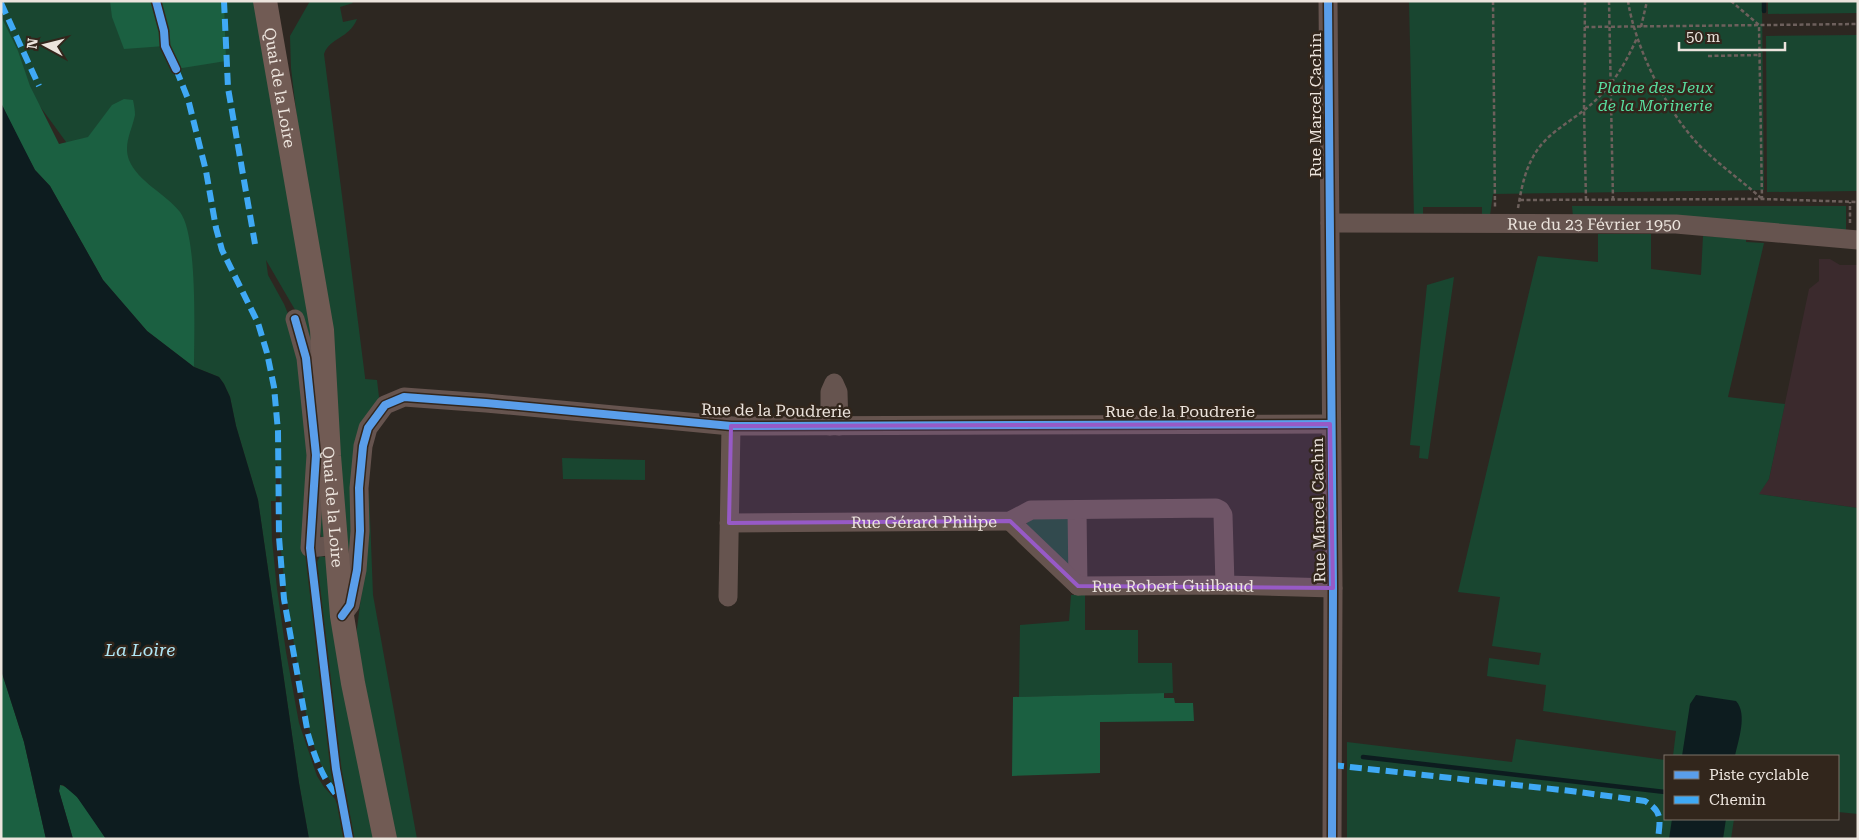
<svg xmlns="http://www.w3.org/2000/svg" width="1859" height="840" font-family="'Roboto Serif',serif">
  <rect width="100%" height="100%" fill="#2d2721"/>
  <polygon fill="#3b2a2d" points="1819,259 1830,259 1840,265 1858,265 1858,508 1758,494 1769,479 1809,289 1819,281"/>
  <g fill="#194630">
    <path d="M1,1h258l53,316 9,89 7,130 -3,5 -3,-2 -3,-11 1,-76 -5,-64 -7,-56 -42,-72 2,15 16,29 9,22 12,72 6,65 -4,69 1,29 28,227c-24,-26 -30,-74 -36,-108 -7,-42 -15,-85 -19,-129 -2,-26 -1,-53 -1,-80l-4,-8v38h-5l1,39 5,49 9,63 13,71 18,53 7,11 11,12 3,7 7,33h-36l-10,-56 -41,-283 -22,-74 -6,-29 -6,-13 -5,-7 -25,-10v-40l-57,-88 -136,-186z"/>
    <path d="M310,1h41l2,2 -13,4 3,15 14,-3c-8,20 -27,18 -33,35l41,323v2l12,1 2,17 -26,153 -4,5 -58,-487 -1,-32z"/>
    <polygon points="1409,1 1762,1 1764,190 1493,194 1490,215 1482,218 1482,207 1423,207 1423,217 1414,218"/>
    <polygon points="1768,1 1858,1 1858,13 1768,14"/>
    <polygon points="1858,35 1858,191 1767,192 1766,36"/>
    <polygon points="1572,206 1846,206 1846,231 1573,217"/>
    <polygon points="1598,234 1651,234 1651,269 1701,275 1703,236 1746,239 1746,242 1764,243 1728,397 1785,404 1769,479 1759,494 1858,508 1858,814 1838,812 1838,756 1673,756 1676,731 1543,711 1546,685 1487,676 1489,658 1539,665 1541,653 1492,646 1500,597 1458,592 1536,263 1538,256 1598,262"/>
    <polygon points="1454,277 1428,459 1419,458 1420,446 1410,445 1427,285"/>
    <polygon points="562,458 645,460 645,480 563,479"/>
    <polygon points="369,490 373,595 417,839 394,839 356,636 364,574"/>
    <polygon points="1068,516 1070,564 1066,566 1026,527 1028,517"/>
    <polygon points="320,556 325,557 327,560 378,839 350,839 342,795 317,591 315,566"/>
    <polygon points="1071,595 1085,595 1085,630 1138,630 1138,663 1172,663 1173,693 1019,697 1020,625 1069,621"/>
    <polygon points="1516,739 1665,760 1665,819 1734,819 1731,839 1347,839 1347,742 1512,762"/>
  </g>
  <g fill="#1b6041">
    <polygon points="110,1 224,1 226,61 176,69 165,46 124,49 112,17"/>
    <path d="M1,16l17,35 12,35 29,58 29,-7 24,-32 12,-6 9,1c1,5 2,10 2,15 -3,15 -12,29 -6,45 9,22 36,33 51,52 18,24 14,122 14,155l-47,-36 -44,-51 -53,-94 -15,-16 -13,-24 -21,-43z"/>
    <polygon points="1,670 24,742 46,839 1,839"/>
    <polygon points="1164,693 1164,698 1174,698 1175,703 1193,703 1194,721 1100,722 1100,773 1012,776 1013,697"/>
    <path d="M60,785c15,1 37,41 46,54h-33l-14,-48z"/>
  </g>
  <g fill="#0d1c1f">
    <polygon points="1,103 35,170 50,186 103,280 147,331 194,367 219,377 224,384 230,397 236,426 258,500 299,783 309,839 106,839 77,797 63,785 60,785 59,791 73,839 46,839 24,742 1,670"/>
    <path d="M1696,695l40,6c12,13 2,40 -1,55h-53l8,-52z"/>
    <polygon points="1672,819 1726,819 1723,839 1669,839"/>
  </g>
  <g fill="none" stroke-linecap="round" stroke-linejoin="round">
    <g stroke="#0d1c1f" stroke-width="4.5">
      <polyline points="1764,1 1764,11"/>
      <polyline points="1363,757 1665,792"/>
    </g>
    <g stroke="#6d605c" stroke-width="2.5" stroke-dasharray="4 2.5" stroke-linecap="butt">
      <polyline points="1493,1 1495,208"/>
      <polyline points="1585,1 1584,110 1586,200"/>
      <polyline points="1609,1 1613,200"/>
      <path d="M1628,1c7,46 39,111 71,144 19,19 42,35 62,53"/>
      <polyline points="1731,1 1759,25 1762,199"/>
      <polyline points="1585,27 1858,24"/>
      <polyline points="1641,27 1647,1"/>
      <polyline points="1708,56 1759,55"/>
      <polyline points="1520,200 1762,199 1858,202"/>
      <path d="M1518,208c3,-17 6,-35 15,-51 11,-21 32,-32 50,-46 26,-20 41,-44 54,-73"/>
      <polyline points="1850,223 1850,202"/>
    </g>
    <g stroke="#66544f" stroke-width="19">
      <polyline points="1328,1 1333,588 1332,839"/>
      <path id="s1" d="M1330,223l346,1 182,16"/>
      <polyline points="295,319 306,358 316,455 310,548 336,545"/>
      <polyline points="830,426 830,392 834,383 838,392 839,426"/>
      <polyline points="1077,510 1078,586"/>
      <path id="s2" d="M1010,521l68,65 147,-1 108,3"/>
      <path id="s3" d="M729,523l281,-2 21,-11 185,-2 4,2 3,5 2,70"/>
      <polyline points="728,597 731,426"/>
      <polyline points="342,616 350,605 357,570 360,531 359,488 363,446 368,428 385,405 404,397 486,403 731,426 1330,424"/>
    </g>
    <path stroke="#715b54" stroke-width="24" id="s4" d="M265,1l57,329 7,126 13,160 11,67 32,156"/>
    <g stroke="#3fa9f5" stroke-width="6" stroke-dasharray="12 6" stroke-linecap="butt">
      <polyline points="224,1 228,88 255,244"/>
      <polyline points="1,3 39,86"/>
      <path d="M176,69l12,30 18,72 10,57 6,22 36,73 9,30 7,34 4,44 1,106 5,62 24,135c7,24 15,46 32,65"/>
      <path d="M1332,765l239,26 74,10c18,11 15,19 13,38"/>
    </g>
    <defs>
      <g id="cycleway">
        <polyline points="156,1 164,31 165,46 176,69"/>
        <polyline points="1328,1 1333,588 1332,839"/>
        <polyline points="295,319 306,358 316,455 310,548 336,769 349,839"/>
        <polyline points="342,616 350,605 357,570 360,531 359,488 363,446 368,428 385,405 404,397 486,403 731,426 1330,424"/>
      </g>
    </defs>
    <use href="#cycleway" stroke="#32261c" stroke-width="11"/>
    <use href="#cycleway" stroke="#5a9eea" stroke-width="8"/>
  </g>
  <path fill="#975ac6" fill-opacity="0.2" stroke="#975ac6" stroke-width="4" stroke-linejoin="round" d="M1330,424l3,164 -255,-2 -68,-65 -281,2 2,-97z"/>
  <g text-anchor="middle" stroke-width="5" stroke-linejoin="round" paint-order="stroke">
    <g font-size="16" fill="#ece4dd" stroke="#32261c">
      <text dy="6" stroke="none"><textPath href="#s4" startOffset="88">Quai de la Loire</textPath></text>
      <text transform="translate(1315 105) rotate(-90)" y="6">Rue Marcel Cachin</text>
      <text dy="6" stroke="none"><textPath href="#s1" startOffset="264">Rue du 23 Février 1950</textPath></text>
      <text transform="translate(776 410) rotate(1)" y="6">Rue de la Poudrerie</text>
      <text x="1180" y="417">Rue de la Poudrerie</text>
      <text dy="6" stroke="none"><textPath href="#s4" startOffset="511">Quai de la Loire</textPath></text>
      <text transform="translate(1318 510) rotate(-91)" y="6">Rue Marcel Cachin</text>
      <text dy="6" stroke="none"><textPath href="#s3" startOffset="195">Rue Gérard Philipe</textPath></text>
      <text dy="6" stroke="none"><textPath href="#s2" startOffset="189">Rue Robert Guilbaud</textPath></text>
    </g>
    <g font-size="16" font-style="italic" fill="#58de9f" stroke="#32261c">
      <text x="1655" y="93">Plaine des Jeux<tspan x="1655" dy="18">de la Morinerie</tspan></text>
    </g>
    <g font-size="18" font-style="italic" fill="#b0e7f6" stroke="#32261c">
      <text x="140" y="656">La Loire</text>
    </g>
  </g>
  <rect width="1859" height="840" fill="none" stroke="#ece4dd" stroke-width="5"/>
  <rect x="1664" y="755" width="175" height="65" fill="#32261c" stroke="#7c7269"/>
  <rect x="1674" y="771" width="25" height="8" fill="#5a9eea" stroke="#7c7269"/>
  <text x="1709" y="780" font-size="15" fill="#ece4dd">Piste cyclable</text>
  <rect x="1674" y="796" width="25" height="8" fill="#3fa9f5" stroke="#7c7269"/>
  <text x="1709" y="805" font-size="15" fill="#ece4dd">Chemin</text>
  <g transform="translate(45 45) rotate(277)" stroke="#32261c" stroke-width="4" paint-order="stroke">
  <path d="M0-4L9 19L0 12L-9 19Z" fill="#ece4dd"/>
  <text y="-8" font-size="14" font-weight="bold" text-anchor="middle" fill="#ece4dd">N</text>
  </g>
  <path d="M1679 42v8h106v-8" fill="none" stroke="#ece4dd" stroke-width="2.5"/>
  <text x="1686" y="42" font-size="15" fill="#ece4dd" stroke="#32261c" stroke-width="4" paint-order="stroke">50 m</text>
</svg>
